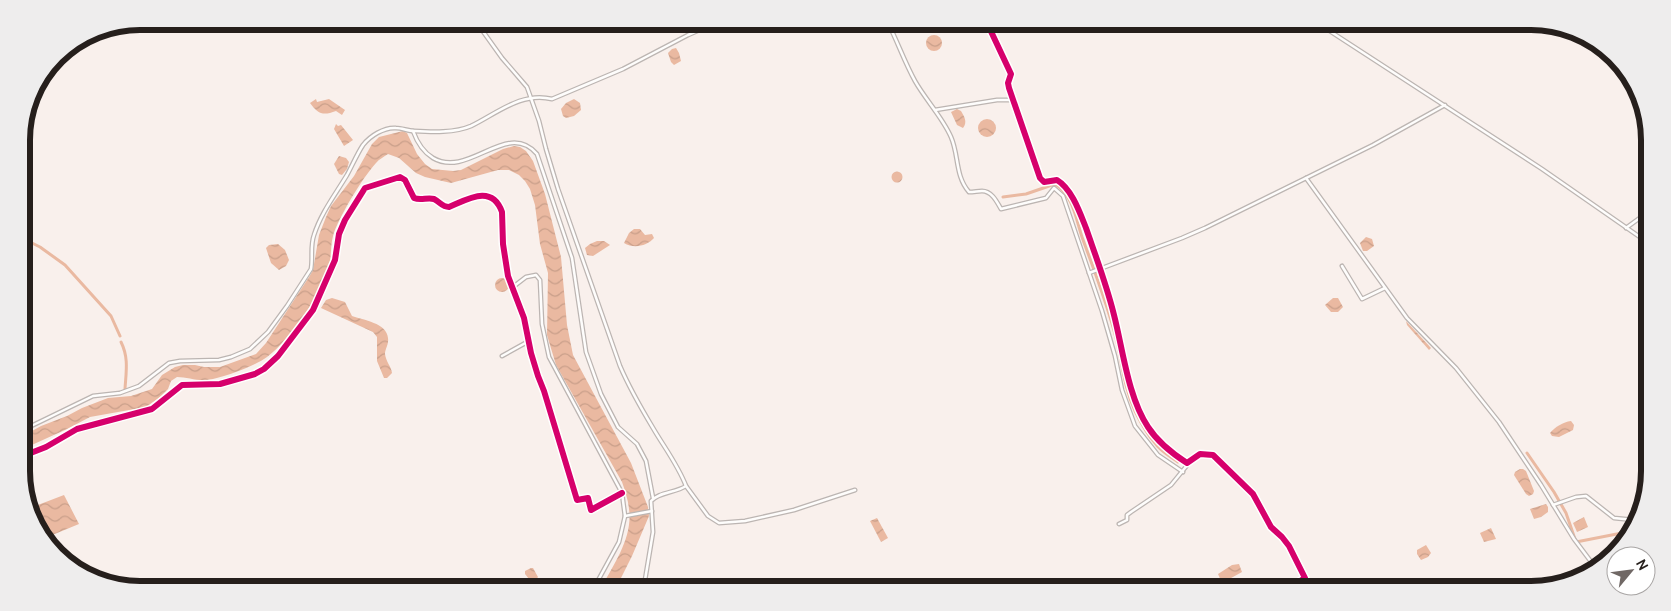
<svg xmlns="http://www.w3.org/2000/svg" width="1671" height="611" font-family="Cabin,sans-serif">
  <defs>
    <pattern id="water-waves" width="16" height="10" patternUnits="userSpaceOnUse" patternTransform="scale(1.25)"><rect width="16" height="10" fill="#eab9a1"/><path d="M0 5q4-4 8 0t8 0" fill="none" stroke="#c99f8a"/></pattern>
  </defs>
  <rect width="100%" height="100%" fill="#f9f0ec"/>
  <g fill="url(#water-waves)">
    <circle cx="934" cy="43" r="8"/>
    <polygon points="676,48 679,53 681,61 674,65 671,62 668,53 672,49"/>
    <path d="M316,99l1,3 12,-3 16,11 -3,5 -6,-4c-13,5 -18,3 -26,-8z"/>
    <polygon points="574,99 580,103 581,110 574,116 566,118 563,116 561,109 566,103"/>
    <path d="M957,109l4,2c3,5 7,11 2,17l-6,-3 -6,-13z"/>
    <circle cx="987" cy="128" r="9"/>
    <polygon points="336,124 338,126 341,125 353,140 344,146 334,129"/>
    <path d="M403,131l4,2 10,21 8,10 7,5 21,2 8,-1 42,-21 11,-3 6,1 6,4 7,10 12,33 16,63 6,68 6,30 58,108 17,44 1,9 -17,40 -15,30h-15c13,-23 31,-50 27,-77 -1,-10 -4,-18 -7,-27l-66,-117 -9,-30 1,-62 -8,-29 -5,-39 -5,-16 -5,-8 -6,-6 -10,-5h-11l-47,13 -26,-6 -9,-4 -17,-15 -11,-4c-4,3 -9,5 -12,9 -13,14 -38,55 -43,73 -3,11 -1,22 -5,33 -10,29 -36,69 -61,88 -12,9 -44,21 -60,23 -11,1 -20,-3 -30,-3l-6,4 -3,8 -8,8 -14,10 -56,10 -23,12 -44,20v-13l18,-10 26,-10 15,-8 26,-10 23,-2 21,-7 10,-14 13,-8 8,-2h12l9,2h16l36,-13 10,-11 43,-66 4,-7 6,-35 7,-18 5,-11 23,-30 18,-32 7,-7z"/>
    <polygon points="339,156 346,158 349,162 347,169 342,175 339,174 334,164"/>
    <circle cx="897" cy="177" r="5.5"/>
    <path d="M634,229h6l5,6 7,-1 2,4c-7,8 -20,11 -30,5l5,-10z"/>
    <polygon points="1366,237 1372,239 1374,246 1367,251 1363,251 1360,243"/>
    <polygon points="597,241 604,241 610,245 593,256 587,255 585,248 590,244"/>
    <polygon points="278,244 285,250 289,260 286,266 279,270 271,263 266,248 269,245"/>
    <circle cx="502" cy="285" r="7"/>
    <path d="M332,298l13,4 7,14c11,4 35,7 36,22 1,6 -3,11 -3,16 1,8 6,12 7,19l-5,5h-3l-7,-17v-24l-4,-5 -52,-24 5,-8z"/>
    <polygon points="1333,298 1338,298 1343,307 1338,312 1331,312 1325,305"/>
    <polygon points="1406,321 1431,348 1429,350 1407,325"/>
    <path d="M1571,421l3,4 -1,5 -14,7 -7,-1 -2,-3c5,-6 13,-11 21,-12z"/>
    <polygon points="1520,469 1523,469 1526,471 1534,491 1533,494 1529,496 1526,494 1514,475 1515,472"/>
    <polygon points="64,495 79,524 45,538 30,508"/>
    <polygon points="1546,504 1548,507 1548,512 1541,517 1534,519 1530,509"/>
    <polygon points="1584,517 1588,527 1577,532 1573,523"/>
    <polygon points="877,518 888,538 881,542 870,521"/>
    <polygon points="1491,528 1496,539 1484,542 1480,533"/>
    <polygon points="1426,545 1431,553 1428,557 1421,560 1417,554 1417,550"/>
    <polygon points="1239,564 1242,572 1222,583 1218,574 1232,565"/>
    <polygon points="531,568 533,568 538,577 533,584 525,574 525,571"/>
    <path d="M1243,578l4,7 -3,3h-17c1,-8 9,-10 16,-10z"/>
  </g>
  <g fill="none" stroke-linecap="round" stroke-linejoin="round">
    <g stroke="#eab9a1" stroke-width="3">
      <path d="M1003,197l23,-3 29,-10c18,11 21,35 27,53 12,33 25,66 34,101 6,24 8,49 19,73 5,10 12,23 20,32 5,8 16,14 23,19"/>
      <polyline points="22,238 40,247 65,265 111,316 120,336"/>
      <path d="M121,342c8,16 5,30 4,47"/>
      <polyline points="1527,453 1554,492 1566,513 1576,542 1627,532"/>
    </g>
    <defs>
      <g id="street">
        <path d="M477,23l25,35 25,29 12,34 7,28 12,40 62,177c9,21 21,42 33,62 11,19 25,37 33,58 -11,7 -27,6 -35,15l2,31 -9,54"/>
        <path d="M889,25c9,18 16,38 26,56 10,18 28,37 36,56 8,18 4,39 18,55 5,0 9,-1 13,-1 10,0 15,11 19,18l45,-11 8,-10 9,8 39,115 13,45 7,34 13,36 23,29 25,17"/>
        <path d="M988,25l23,49 -3,9 1,5 31,90 4,4 13,-2c15,9 23,33 29,48 10,29 21,58 28,87 9,35 14,82 34,112 9,14 25,27 39,36l13,-9 13,1 40,39 18,33 11,10 7,9 16,32 -16,10"/>
        <polyline points="1322,26 1542,169 1647,242"/>
        <polyline points="935,110 997,100 1013,100"/>
        <path d="M413,131c4,11 10,21 20,27 36,21 74,-39 104,-4l35,104 14,94 15,42 17,33 19,17 9,17 7,37"/>
        <polyline points="1306,178 1407,318 1456,368 1499,422 1541,485 1574,539 1592,563 1593,569"/>
        <polyline points="1626,228 1648,212"/>
        <polyline points="1342,266 1362,299 1385,288"/>
        <polyline points="1089,273 1182,238 1205,228 1373,145 1445,105"/>
        <polyline points="513,287 526,277 536,275 540,280 542,324 549,357 622,493 625,516 619,542 595,586"/>
        <polyline points="502,356 529,341"/>
        <path d="M23,430l70,-34 27,-3 19,-7 30,-23 11,-2 39,-1 12,-3 19,-8 18,-17 19,-26 24,-37c2,-11 -1,-23 3,-34 7,-22 21,-40 33,-60 5,-9 10,-21 16,-30 7,-9 21,-18 33,-17 6,0 12,3 18,3 18,1 41,2 57,-5 25,-12 51,-35 81,-27l71,-30 65,-34 25,-11"/>
        <path d="M23,456l23,-9 31,-18 75,-20 30,-24 38,-1 35,-10 9,-5 14,-13 35,-46 22,-50 4,-26 6,-14 20,-32 35,-11 5,3 9,18c7,3 13,-1 20,1 6,3 8,8 15,8 19,-8 43,-23 53,5l1,32 5,32 16,42 7,35 7,23 6,15 33,109 11,-2 3,12 31,-17"/>
        <polyline points="686,486 708,516 719,523 745,521 794,510 855,490"/>
        <polyline points="1553,505 1576,497 1586,496 1614,518 1634,520 1637,519"/>
        <polyline points="625,516 652,511"/>
        <polyline points="1119,524 1127,520 1127,515 1131,512 1171,485 1189,463"/>
      </g>
    </defs>
    <use href="#street" stroke="#bcb5b2" stroke-width="5"/>
    <use href="#street" stroke="#fefdfc" stroke-width="2.5"/>
    <defs>
      <g id="cycleway">
        <path d="M988,25l23,49 -3,9 1,5 31,90 4,4 13,-2c15,9 23,33 29,48 10,29 21,58 28,87 9,35 14,82 34,112 9,14 25,27 39,36l13,-9 13,1 40,39 18,33 11,10 7,9 16,32 -16,10"/>
        <path d="M23,456l23,-9 31,-18 75,-20 30,-24 38,-1 35,-10 9,-5 14,-13 35,-46 22,-50 4,-26 6,-14 20,-32 35,-11 5,3 9,18c7,3 13,-1 20,1 6,3 8,8 15,8 19,-8 43,-23 53,5l1,32 5,32 16,42 7,35 7,23 6,15 33,109 11,-2 3,12 31,-17"/>
      </g>
    </defs>
    <use href="#cycleway" stroke="#fff" stroke-width="9"/>
    <use href="#cycleway" stroke="#d6006c" stroke-width="6"/>
  </g>
  <path d="M0 0H1671V611H0ZM140 30H1531A110 110 0 0 1 1641 140V471A110 110 0 0 1 1531 581H140A110 110 0 0 1 30 471V140A110 110 0 0 1 140 30Z" fill="#eeeded" fill-rule="evenodd"/>
  <path fill="none" stroke="#261f1c" stroke-width="6" d="M140 30H1531A110 110 0 0 1 1641 140V471A110 110 0 0 1 1531 581H140A110 110 0 0 1 30 471V140A110 110 0 0 1 140 30Z"/>
  <g transform="translate(1631 571) rotate(61)"><circle r="24" fill="#ffffff" stroke="#a8a5a4"/>
  <path d="M0-4L9 19L0 12L-9 19Z" fill="#706865"/>
  <text y="-8" font-size="14" font-weight="bold" text-anchor="middle" fill="#261f1c">N</text>
  </g>
</svg>
